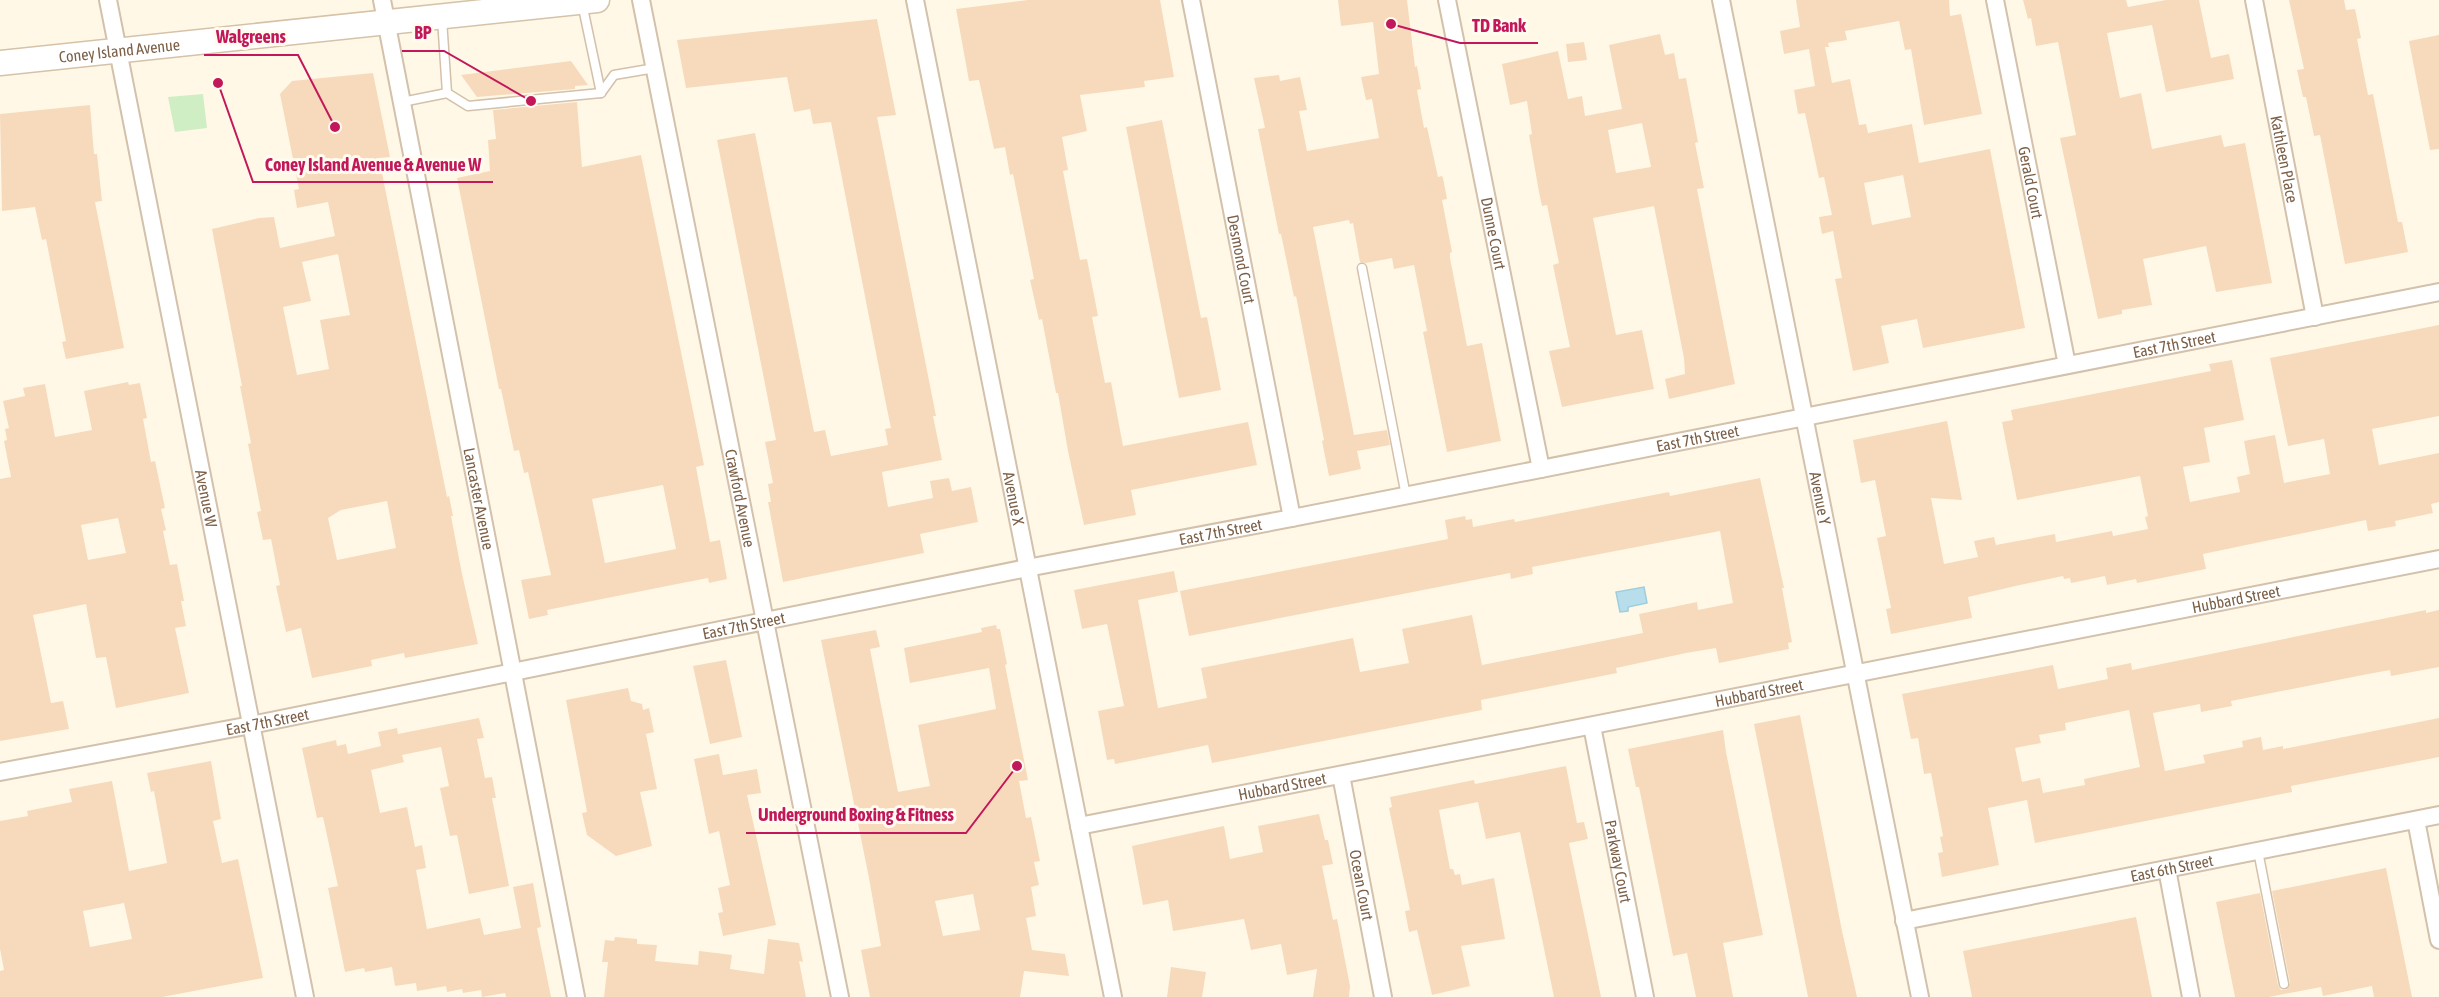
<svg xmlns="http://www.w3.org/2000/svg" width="2439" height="997" font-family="'Asap Condensed',sans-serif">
  <rect width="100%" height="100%" fill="#fff8e7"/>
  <polygon fill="#d0eec3" points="203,94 207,128 175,132 168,97"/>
  <polygon fill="#b8deeb" stroke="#9dcdde" stroke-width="1.5" points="1644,587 1647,603 1628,607 1628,611 1620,612 1616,592"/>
  <g fill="#f7dabb" fill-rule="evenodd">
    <polygon points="1028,0 1160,0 1174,77 1144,81 1145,87 1080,95 1087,131 1062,137 1068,170 1063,171 1080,260 1087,259 1098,316 1092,317 1105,383 1111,382 1123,446 1248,422 1257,465 1131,490 1136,515 1084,525 1068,451 1058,393 1056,393 1042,319 1039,320 1030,280 1034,279 1013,174 1010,175 1005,147 994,149 979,80 969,81 956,9"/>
    <polygon points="1338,0 1407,0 1415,67 1417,66 1421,89 1417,90 1424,128 1427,127 1438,177 1442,176 1443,178 1447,199 1442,200 1452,252 1450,253 1450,258 1467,346 1482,343 1501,441 1447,452 1423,332 1427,331 1414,265 1394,269 1392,258 1366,263 1360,262 1353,223 1350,224 1349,220 1313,227 1354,435 1387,430 1390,445 1357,451 1361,469 1329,476 1322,441 1324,440 1296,296 1294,297 1281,234 1279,234 1258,129 1265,128 1254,78 1279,75 1280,81 1300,77 1307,110 1299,111 1307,151 1379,138 1372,99 1366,100 1361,77 1379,74 1373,22 1341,26"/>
    <path d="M1796,0h153l1,16 11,-2 21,100 -58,11 -13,-76 -6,1 -6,-29 -54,10 2,9 -19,3 1,4h-4l7,36 18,-4 9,46 7,-1 2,9 44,-9 7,39 71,-14 35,179 -102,20 -6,-29 -36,7 8,37 -36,8 -18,-92 7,-1 -9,-47 -11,3 -3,-17 13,-2 -8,-38 -5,1 -14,-65 -7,1 -4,-24 21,-4 -6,-37 -25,5 -4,-23 20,-4zM1903,175l8,42 -39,8 -8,-42z"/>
    <polygon points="2023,0 2126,0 2128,7 2166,0 2199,0 2211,58 2229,54 2234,79 2166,92 2152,25 2107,33 2120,98 2141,93 2152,149 2221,135 2224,147 2245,143 2272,283 2216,292 2206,246 2143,259 2152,305 2122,310 2122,314 2098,319 2060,138 2076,135 2058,42 2036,46 2031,18 2028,19"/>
    <polygon points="2289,0 2344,0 2346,10 2355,9 2361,38 2357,39 2368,95 2373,94 2398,222 2402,222 2408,252 2345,264 2320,135 2314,136 2306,97 2303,97 2297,70 2304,69"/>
    <polygon points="877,19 896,115 877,117 936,416 933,416 942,460 882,472 888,507 933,498 930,481 949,478 952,491 971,487 978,522 920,534 924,553 783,582 768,502 771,502 768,484 773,483 765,442 776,440 717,140 755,133 814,432 825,430 831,456 888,445 885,429 891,428 886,404 831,122 813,124 810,109 794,112 787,77 686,88 677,40"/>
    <path d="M1660,34l5,21 9,-2 5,26 7,-1 12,64 -3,1 9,45 -7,1 38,195 -66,15 -4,-20 20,-5 -1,-16 -30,-152 -61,12 23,117 26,-5 12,59 -92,18 -13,-56 21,-4 -17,-82 6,-2 -12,-58 -5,1 -3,-14 -10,-57 3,-1 -5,-33 -17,4 -8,-41 56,-13 10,48 14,-3 3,20 37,-7 -13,-64zM1642,123l9,44 -35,6 -8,-43z"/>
    <polygon points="2439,35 2439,149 2430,150 2409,41"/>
    <polygon points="1584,42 1587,60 1568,62 1566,44"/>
    <polygon points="571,61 588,85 575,86 575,89 477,97 461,75"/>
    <path d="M373,73l17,84 -11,1 68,339 2,-1 4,20h-2l11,58 16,70 -73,14 -1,-5 -33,7 1,6 -60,12 -11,-50 -15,4 -10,-46 4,-1 -9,-46 -8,1 -6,-28 4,-1 -13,-67 3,-1 -11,-57h2l-30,-157 47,-11 15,-1 6,31 55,-12 -7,-34 -31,6 -3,-18 5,-1 -19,-95 12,-13zM338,254l12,61 -30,5 9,49 -32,6 -14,-68 28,-6 -9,-39zM387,501l9,47 -59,12 -9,-42 13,-8z"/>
    <path d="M577,102l5,65 59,-12 63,310 -8,2 14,75 10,-2 7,39 -18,4 -1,-5 -36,7 -125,25 1,5 -19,4 -8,-39 30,-5 -23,-103 -4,1 -5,-23 -5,1 -13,-62h-2l-42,-211 33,-7 -2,-31 8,-1 -3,-29zM663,485l13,64 -71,14 -13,-64z"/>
    <polygon points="90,105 94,154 97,154 102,201 95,202 124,348 66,359 62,342 66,341 46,239 42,240 35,207 2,211 0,114"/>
    <polygon points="1162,120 1201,318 1207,317 1221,390 1179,398 1126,127"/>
    <polygon points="2439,325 2439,416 2372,429 2379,465 2439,453 2439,502 2431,504 2433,513 2395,521 2396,526 2368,531 2366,520 2203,554 2206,569 2137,583 2136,579 2107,585 2105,576 2071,583 2070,578 2064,579 2063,576 2020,585 1968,597 1972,618 1891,634 1886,609 1891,608 1877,538 1886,536 1875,480 1861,483 1853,440 1947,421 1962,500 1931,498 1944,564 1978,557 1974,541 1994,537 1996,545 2055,534 2056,542 2112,531 2113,536 2148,529 2145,517 2148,516 2140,476 2017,500 2002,422 2013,420 2011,410 2211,371 2209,364 2232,360 2244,420 2204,428 2210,462 2183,467 2190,502 2240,492 2237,477 2250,474 2244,441 2275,435 2284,483 2330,474 2324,439 2288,446 2270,358"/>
    <path d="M128,382l1,3 11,-2 7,35 -4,1 8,43 4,-1 10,47 -4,1 5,21 -3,1 7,34 7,-1 7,37h-3l5,25 -11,2 14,65 -73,15 -10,-51 -10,1 -10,-54 -53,11 18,88 12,-2 6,28 -69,12v-262l11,-2 -7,-36 3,-1 -2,-11 4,-1 -6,-27 22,-5 -2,-8 22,-4 10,53 37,-7 -8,-39zM118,518l8,35 -38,7 -7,-35z"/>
    <polygon points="1760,478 1784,588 1782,588 1792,642 1788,643 1789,649 1719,663 1716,648 1686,653 1616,668 1617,673 1481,700 1482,710 1212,763 1208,745 1115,764 1114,759 1107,760 1098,711 1124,706 1107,624 1082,629 1074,590 1174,571 1178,592 1138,600 1158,708 1207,698 1201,668 1353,638 1360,672 1409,663 1402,629 1472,615 1482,665 1643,633 1639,614 1697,602 1698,610 1733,603 1720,531 1532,567 1533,574 1511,579 1510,573 1189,636 1180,591 1448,539 1445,520 1465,516 1466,520 1472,519 1473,527 1514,519 1515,522 1669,492 1670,496"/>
    <path d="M2426,610v3l13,-3v57l-48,9 -1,-6 -22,4 -137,27 1,5 -31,6 -1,-8 -47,9 12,58 40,-8 -2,-8 40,-8 -1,-6 19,-4 2,13 20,-4v3l156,-31v39l-148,29 1,6 -257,51 -8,-43 -39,8 11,57 -57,12 -4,-24 5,-1 -3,-15 3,-1 -12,-63 -7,1 -6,-36 -7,1 -9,-45 151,-29 5,24 50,-10 -2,-11 25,-5 1,7zM2129,710l11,57 -56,12 1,6 -42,8 -3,-15 -18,4 -7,-34 26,-5 -2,-8 27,-5 -1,-7z"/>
    <path d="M996,625l1,4h3l7,35 -2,1 23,115 -9,1 7,37 5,-1 9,44 -6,1 5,23 -8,2 5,29 -10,2 6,32 33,4 4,22 -45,-5 -4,26h-150l-9,-47 20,-4 -12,-68 -48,-238 55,-10 4,17 -10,2 28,143 32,-6 -12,-61 78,-16 -7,-41 -79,15 -6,-35 78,-16 -1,-4zM973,894l7,36 -37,6 -8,-35z"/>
    <polygon points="726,660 742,737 710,744 693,666"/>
    <polygon points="628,688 631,701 642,704 643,710 649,708 654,732 646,734 657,789 640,792 652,846 616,856 587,835 582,813 587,812 566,700"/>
    <polygon points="1800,715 1842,931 1857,997 1808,997 1754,724"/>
    <polygon points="479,718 484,738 477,739 485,778 492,777 496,798 492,798 509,886 469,894 457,835 450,836 440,788 449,786 441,747 402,755 404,762 371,770 380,813 407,807 415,847 422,845 426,868 416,870 427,929 480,918 484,935 521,928 513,887 533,883 541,927 537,928 551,997 506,997 505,993 482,997 481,990 463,993 462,989 447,992 446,986 417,991 416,983 395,986 392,967 365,972 364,968 345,972 328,888 338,886 323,817 317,818 302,748 336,740 337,746 346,744 348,754 381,746 378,732 397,728 398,734"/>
    <polygon points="1723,730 1726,752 1763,935 1723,943 1733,997 1696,997 1687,953 1673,956 1639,787 1636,787 1628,749"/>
    <polygon points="719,754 723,775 757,769 761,793 747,795 776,925 723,936 718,913 723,912 718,888 730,885 719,831 709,834 694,759"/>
    <path d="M211,761l10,58 -8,2 9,42 16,-4 25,119 -101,19h-162v-26l4,-1 -4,-21v-128l28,-5 -1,-5 45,-9 -3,-13 43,-8 17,90 38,-8 -13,-72 -3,1 -4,-19zM124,903l8,36 -42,8 -7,-36z"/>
    <polygon points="1566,766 1577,823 1584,822 1588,839 1569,843 1601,997 1554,997 1520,832 1486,839 1478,802 1439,810 1450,869 1453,869 1455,875 1460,874 1462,885 1494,878 1505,939 1461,946 1470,986 1432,995 1417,930 1409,932 1405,911 1410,910 1389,808 1392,807 1390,797 1474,780 1475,784"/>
    <polygon points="1319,814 1325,840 1328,840 1333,864 1322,866 1333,920 1337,919 1350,986 1349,997 1313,997 1317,969 1287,975 1281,944 1251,950 1244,919 1173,931 1168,900 1143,905 1132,846 1224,826 1230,859 1263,852 1258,826"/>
    <polygon points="2386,868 2412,997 2374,997 2372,986 2323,996 2321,987 2269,997 2235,997 2216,902 2260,893 2278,985 2281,990 2286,990 2290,983 2272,891"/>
    <polygon points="2136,917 2152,997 1972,997 1963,951"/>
    <polygon points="615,937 637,939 637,944 657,945 655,961 698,965 699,951 716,953 732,955 730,969 764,974 768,939 799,943 803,962 799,961 806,997 604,997 608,962 602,962 605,940 614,941"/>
    <polygon points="1171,967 1206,972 1202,997 1167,997"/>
  </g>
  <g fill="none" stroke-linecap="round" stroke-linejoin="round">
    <defs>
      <g id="service">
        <polyline points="582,3 601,93"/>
        <polyline points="442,19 447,93"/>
        <polyline points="402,102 447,93 468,106 601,93 614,75 655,68"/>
        <polyline points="1362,268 1406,496"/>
        <polyline points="2258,851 2284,984"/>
      </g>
      <g id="minor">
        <path id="s1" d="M108,0l197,997"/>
        <path id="s2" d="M382,0l194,997"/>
        <path id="s3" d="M641,0l199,997"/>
        <path id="s4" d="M915,0l198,997"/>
        <path id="s5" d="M1191,0l101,518"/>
        <path id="s6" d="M1447,0l94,469"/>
        <path id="s7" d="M1721,0l199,997"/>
        <path id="s8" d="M1995,0l72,365"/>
        <path id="s9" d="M2254,0l61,317"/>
        <path id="s10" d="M1592,726l53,271"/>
        <path id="s11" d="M0,772l251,-47 776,-157 265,-50 1147,-226"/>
        <path id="s12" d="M1341,775l42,222"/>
        <polyline points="2416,820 2439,940"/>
        <path id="s13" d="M1079,826l1360,-267"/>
        <polyline points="2167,869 2191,997"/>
        <path id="s14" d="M1904,921l535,-106"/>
      </g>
      <g id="secondary">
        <path id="s15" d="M0,63l597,-63"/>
      </g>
    </defs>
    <use href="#service" stroke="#d3c1ab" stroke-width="11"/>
    <use href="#minor" stroke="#d3c1ab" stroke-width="20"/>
    <use href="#secondary" stroke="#d6c2a8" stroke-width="27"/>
    <use href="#service" stroke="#fff" stroke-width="8"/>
    <use href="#minor" stroke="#fff" stroke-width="16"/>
    <use href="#secondary" stroke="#fff" stroke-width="24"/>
  </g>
  <g text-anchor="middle" stroke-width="6" stroke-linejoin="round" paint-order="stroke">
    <g font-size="16" fill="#7c6048" stroke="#fffbef">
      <text dy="6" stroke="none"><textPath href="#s15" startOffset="120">Coney Island Avenue</textPath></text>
      <text dy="6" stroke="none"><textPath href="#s9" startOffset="162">Kathleen Place</textPath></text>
      <text dy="6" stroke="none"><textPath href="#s8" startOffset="186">Gerald Court</textPath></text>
      <text dy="6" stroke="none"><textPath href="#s6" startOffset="238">Dunne Court</textPath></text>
      <text dy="6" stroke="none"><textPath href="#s5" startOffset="264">Desmond Court</textPath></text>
      <text dy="6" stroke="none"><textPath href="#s11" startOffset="2216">East 7th Street</textPath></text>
      <text dy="6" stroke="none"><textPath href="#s11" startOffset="1730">East 7th Street</textPath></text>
      <text dy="6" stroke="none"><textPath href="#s2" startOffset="508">Lancaster Avenue</textPath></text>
      <text dy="6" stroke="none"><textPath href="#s3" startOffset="508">Crawford Avenue</textPath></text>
      <text dy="6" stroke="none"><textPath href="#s4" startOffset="508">Avenue X</textPath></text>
      <text dy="6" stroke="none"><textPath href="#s7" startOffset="508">Avenue Y</textPath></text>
      <text dy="6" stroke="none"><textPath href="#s1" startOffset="508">Avenue W</textPath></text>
      <text dy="6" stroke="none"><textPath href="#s11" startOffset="1244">East 7th Street</textPath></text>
      <text dy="6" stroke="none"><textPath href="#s13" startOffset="1179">Hubbard Street</textPath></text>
      <text dy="6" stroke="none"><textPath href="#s11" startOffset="758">East 7th Street</textPath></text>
      <text dy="6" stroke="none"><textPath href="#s13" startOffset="693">Hubbard Street</textPath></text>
      <text dy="6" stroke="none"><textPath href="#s11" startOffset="272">East 7th Street</textPath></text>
      <text dy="6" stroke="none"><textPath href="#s13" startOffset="207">Hubbard Street</textPath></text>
      <text dy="6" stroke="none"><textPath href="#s10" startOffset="138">Parkway Court</textPath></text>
      <text dy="6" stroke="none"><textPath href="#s14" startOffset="273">East 6th Street</textPath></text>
      <text dy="6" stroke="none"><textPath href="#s12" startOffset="112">Ocean Court</textPath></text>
    </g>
  </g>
  <path fill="none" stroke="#c2185b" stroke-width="2" d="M1391 24L1460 43H1538M531 101L444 51H402M335 127L298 55H204M218 83L253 182H493M1017 766L966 833H746"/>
  <g fill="#c2185b" stroke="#fffbef" stroke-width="2">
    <circle cx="1391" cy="24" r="6"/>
    <circle cx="531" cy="101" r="6"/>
    <circle cx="335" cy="127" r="6"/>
    <circle cx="218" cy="83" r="6"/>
    <circle cx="1017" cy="766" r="6"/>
  </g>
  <g font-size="18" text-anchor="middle" font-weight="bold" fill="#c2185b" stroke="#fffbef" stroke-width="6" stroke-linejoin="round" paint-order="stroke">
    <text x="1499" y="32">TD Bank</text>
    <text x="423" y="39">BP</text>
    <text x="251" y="43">Walgreens</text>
    <text x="373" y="171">Coney Island Avenue &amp; Avenue W</text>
    <text x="856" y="821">Underground Boxing &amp; Fitness</text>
  </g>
</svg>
